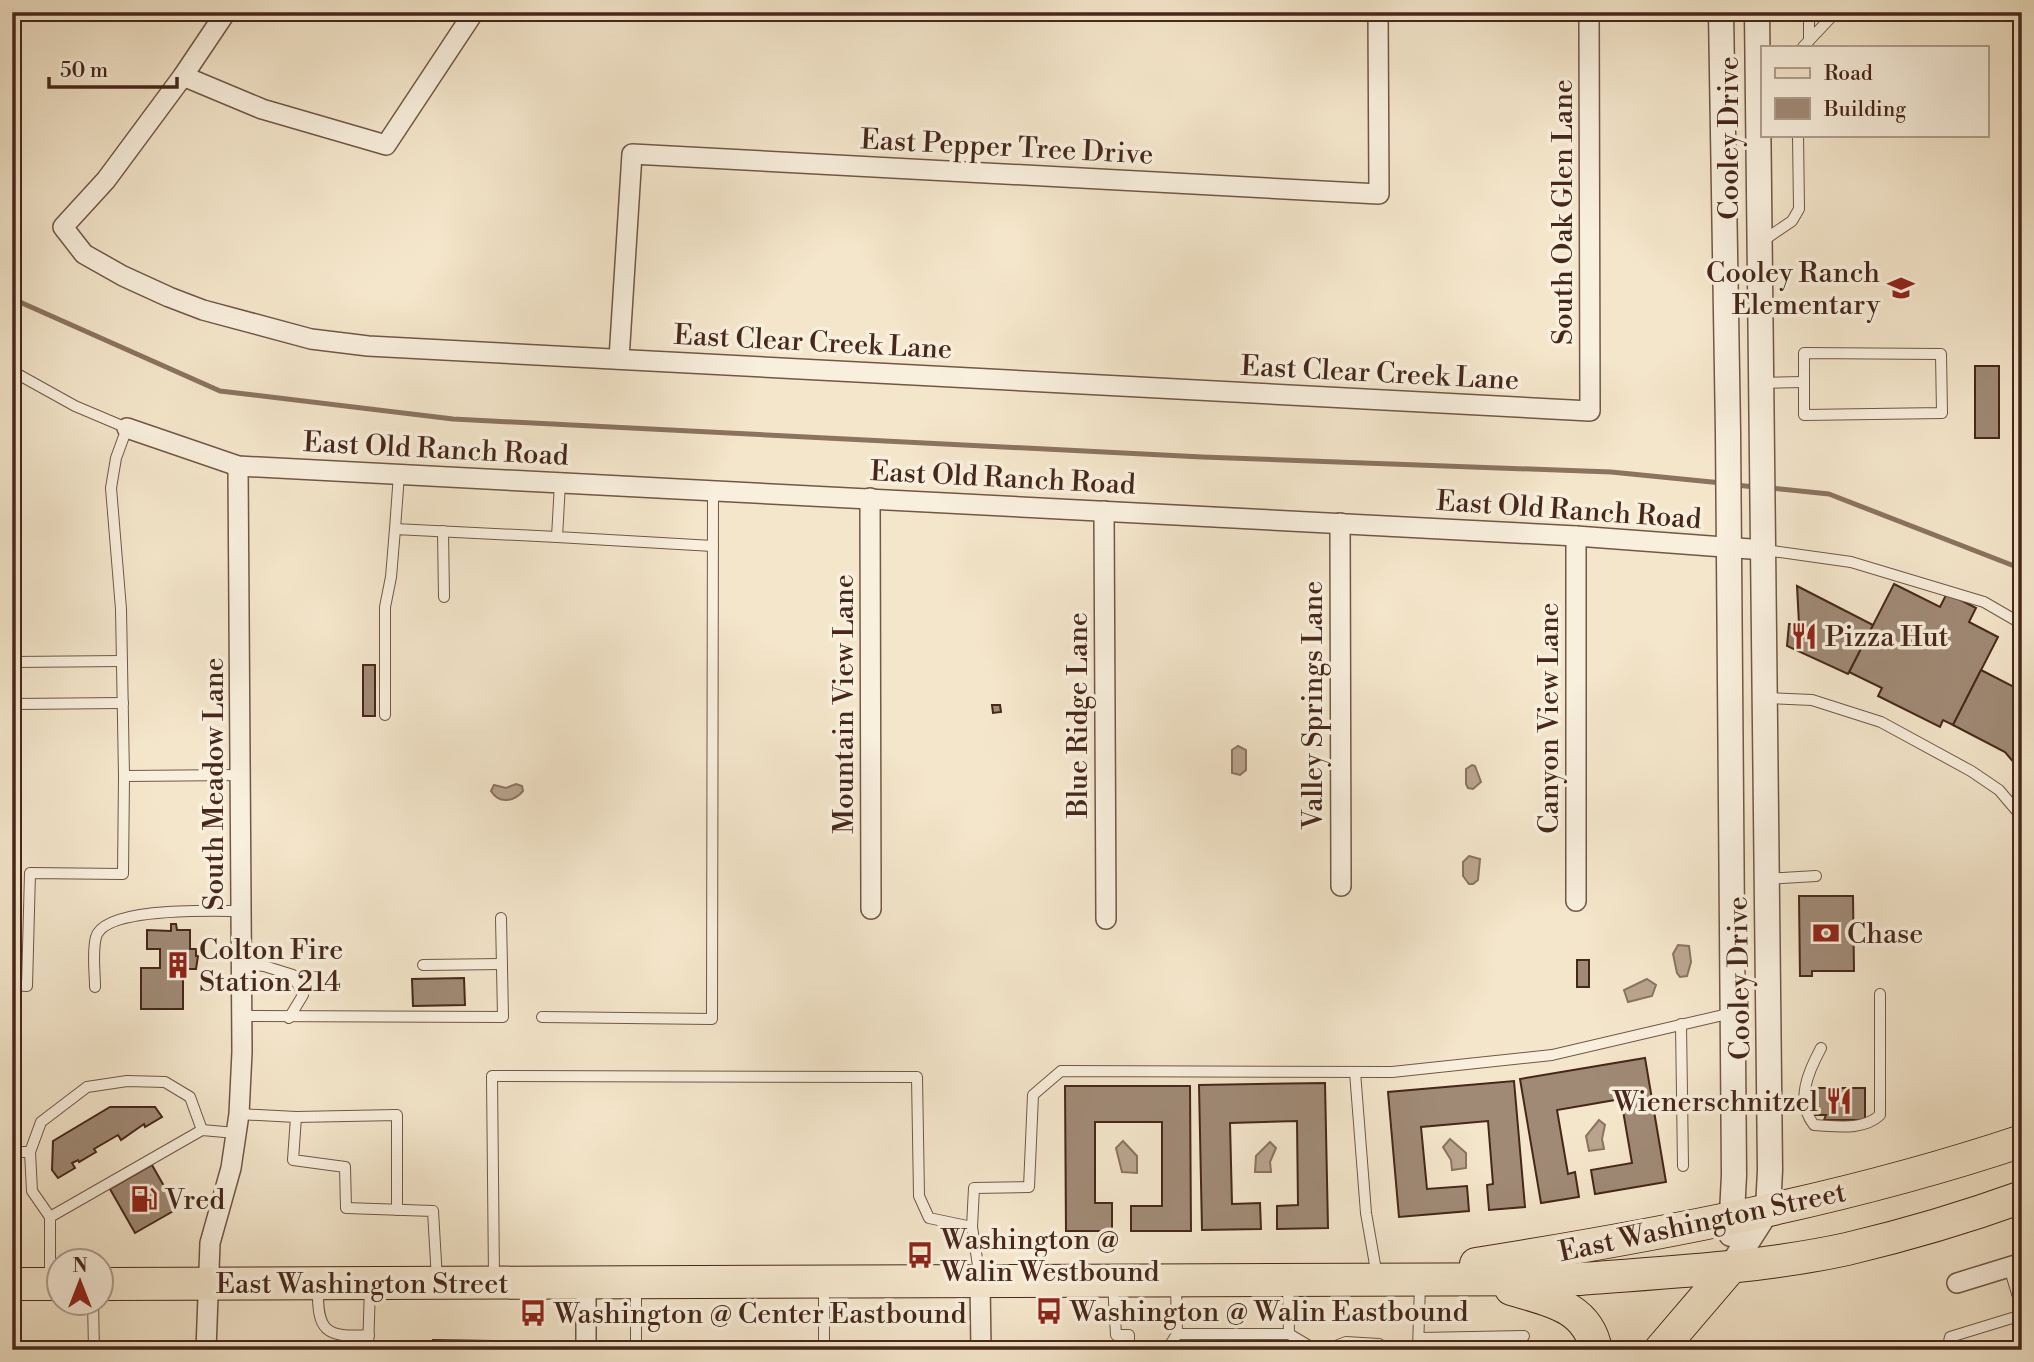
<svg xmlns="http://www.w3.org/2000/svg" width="2034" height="1362" font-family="'Libre Bodoni',serif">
  <rect width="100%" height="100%" fill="#f4e6cb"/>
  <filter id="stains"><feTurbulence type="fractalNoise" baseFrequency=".00286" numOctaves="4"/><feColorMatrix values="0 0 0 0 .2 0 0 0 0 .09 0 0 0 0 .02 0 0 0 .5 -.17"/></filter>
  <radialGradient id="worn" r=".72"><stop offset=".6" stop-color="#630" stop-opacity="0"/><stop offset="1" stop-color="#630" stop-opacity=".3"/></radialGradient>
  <g fill="#b9a58f" stroke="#8b7360" stroke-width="2">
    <polygon points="1238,746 1246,750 1246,770 1240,775 1232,773 1232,750"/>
    <polygon points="1472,765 1475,766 1481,782 1473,789 1468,788 1466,784 1466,769"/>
    <path d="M516,784l6,2 1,5c-9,11 -24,13 -32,0l3,-6 12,3z"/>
    <polygon points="1469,856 1480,859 1478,880 1473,884 1469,884 1463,876 1463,862"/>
    <polygon points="1678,945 1689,946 1691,962 1687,976 1680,977 1677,973 1673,954"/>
    <polygon points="1647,979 1656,985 1652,996 1628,1002 1624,990"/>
    <polygon points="1599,1120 1605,1125 1602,1139 1604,1149 1589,1151 1586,1136"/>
    <polygon points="1450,1139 1466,1153 1466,1168 1452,1170 1451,1160 1443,1147"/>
    <polygon points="1123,1141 1137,1156 1137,1173 1122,1172 1116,1148"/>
    <polygon points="1270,1142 1276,1148 1270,1162 1271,1172 1255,1172 1256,1156"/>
  </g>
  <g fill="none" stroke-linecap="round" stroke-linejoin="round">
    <g stroke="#8b7360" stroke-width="5">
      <polyline points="12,296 22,303 220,391 453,419 1202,457 1611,472 1722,483"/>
      <polyline points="1735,485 1756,487"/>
      <polyline points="1770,488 1829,494 2022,569"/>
    </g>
  </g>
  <g fill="#a08a76" stroke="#46271a" stroke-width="2">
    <rect x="1975" y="366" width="24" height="72"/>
    <polygon points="1894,584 1940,607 1947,593 1976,608 1969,622 1998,637 1953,725 1943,720 1940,727 1878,696 1882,688 1849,672"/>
    <polygon points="1797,586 1873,625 1848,674 1787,646 1789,624 1799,624"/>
    <rect x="363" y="665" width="12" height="51"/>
    <polygon points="1981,670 2022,691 2021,771 2005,752 1953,725"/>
    <polygon points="992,705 1000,705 1001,712 993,713"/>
    <polygon points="1799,896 1853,896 1854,971 1812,971 1812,976 1800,976"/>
    <polygon points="171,924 176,924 177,930 190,930 190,949 196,949 196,956 198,956 196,969 183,969 183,1009 141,1009 141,968 160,968 160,949 147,949 147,930 171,931"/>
    <rect x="1577" y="960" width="12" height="27"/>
    <polygon points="464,978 465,1005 413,1006 412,979"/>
    <polygon points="1645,1058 1666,1182 1595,1194 1591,1170 1632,1163 1621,1099 1557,1110 1568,1174 1575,1172 1579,1197 1541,1203 1520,1079"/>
    <polygon points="1514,1081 1525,1207 1489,1210 1487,1185 1493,1184 1488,1121 1421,1127 1427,1189 1467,1186 1469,1211 1399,1217 1388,1092"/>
    <polygon points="1325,1083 1328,1228 1277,1229 1277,1206 1298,1205 1297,1121 1230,1123 1232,1204 1260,1203 1261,1229 1202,1230 1199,1085"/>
    <polygon points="1065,1086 1190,1086 1191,1231 1131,1231 1131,1206 1162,1206 1162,1122 1095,1122 1095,1203 1112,1203 1112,1231 1066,1231"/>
    <polygon points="1813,1088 1865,1088 1865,1120 1824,1120 1826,1115 1813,1115"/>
    <polygon points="110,1107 155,1107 162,1117 145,1127 144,1124 121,1140 118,1135 94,1149 96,1152 79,1162 78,1160 72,1163 75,1168 58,1178 52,1170 53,1141"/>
    <polygon points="152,1165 177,1209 135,1233 110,1189"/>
    <polygon points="433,1340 493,1341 493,1350 433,1350"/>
  </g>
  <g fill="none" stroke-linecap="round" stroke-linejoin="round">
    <defs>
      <g id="service">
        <polyline points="1809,40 1809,12"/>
        <polyline points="1803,47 1836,12"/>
        <polyline points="1761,242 1792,221 1799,209 1798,135"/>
        <polygon points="1804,353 1941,354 1942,413 1804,415"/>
        <polyline points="12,371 75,406 127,428 116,458 111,488 121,609 124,776 240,775"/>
        <polyline points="1760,383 1804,382"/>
        <polyline points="560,483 557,537 713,546"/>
        <polyline points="395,529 399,474"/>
        <polyline points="443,531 444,597"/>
        <polyline points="1765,550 1851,562 1984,602 2022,624"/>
        <polyline points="14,662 122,661"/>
        <polyline points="1766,698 1812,700 1881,722 1971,771 1999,790 2022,817"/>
        <polyline points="15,704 123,703"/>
        <polyline points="385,715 385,607 391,577 395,529 557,537"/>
        <polyline points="1767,879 1816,876"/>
        <polyline points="242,963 264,966 293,975 303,995 289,1018"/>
        <polyline points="423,965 502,964"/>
        <polyline points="12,985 27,986 30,873 123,874 124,776"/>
        <path d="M95,987c0,-15 -3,-35 1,-50 9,-31 119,-26 146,-26"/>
        <polyline points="242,1016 503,1017 501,918"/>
        <polyline points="542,1017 712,1019 713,490"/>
        <polyline points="1681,1024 1683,1166"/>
        <path d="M1821,1048c-13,24 -26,53 -7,77 22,1 49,6 66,-10v-121"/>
        <polyline points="1355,1072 1366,1213 1377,1276"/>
        <polyline points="239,1114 296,1117 293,1160 345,1167 346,1208 433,1211 437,1279"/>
        <polyline points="296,1117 397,1115 397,1210"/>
        <polyline points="12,1152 30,1152 32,1191 50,1217"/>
        <polyline points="30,1152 41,1122 87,1087 127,1081 165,1082 190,1097 202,1130"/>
        <polyline points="972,1227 974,1188 1029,1187 1033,1095 1061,1071 1392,1072 1552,1055 1732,1013"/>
        <polyline points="2009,1267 2022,1310"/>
        <polyline points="494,1278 492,1076 917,1077 919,1196 929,1218 972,1227 980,1278"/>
        <polyline points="50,1280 50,1217 202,1130 236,1133"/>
        <polyline points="1113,1284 1116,1335 1129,1335 1129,1350"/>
        <polyline points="824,1285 824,1350"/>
        <polyline points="1288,1285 1289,1334 1316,1350"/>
        <polyline points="636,1286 636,1350"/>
        <path d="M318,1287c-1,44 7,51 51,48"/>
        <polyline points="93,1302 94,1350"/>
        <polyline points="12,1308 13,1350"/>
        <polyline points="1177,1334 1289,1334"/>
        <polyline points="1419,1338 1524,1336"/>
        <polyline points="368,1350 370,1287"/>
        <polyline points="1167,1350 1177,1334 1176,1284"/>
        <polyline points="1325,1350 1346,1342 1379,1344 1380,1350"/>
        <polyline points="1418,1350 1420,1284"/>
        <polyline points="1947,1350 1950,1337 2022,1315"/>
      </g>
      <g id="minor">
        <polyline points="226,12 183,76 106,180 63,227 84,254 123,276 169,297 203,310 311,339 368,346 1590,411 1589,12"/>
        <polyline points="183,76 262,109 386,145 474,12"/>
        <polyline points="619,359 632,154 1379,194 1378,12"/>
        <polyline points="127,428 238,466 1576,536 1764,550"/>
        <polyline points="870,498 871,909"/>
        <polyline points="1104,511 1106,919"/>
        <polyline points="1340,523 1341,886"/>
        <polyline points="1576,536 1576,901"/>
        <polyline points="980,1281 981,1350"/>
        <polyline points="586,1282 586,1350"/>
        <polyline points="1957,1283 2022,1263"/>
        <polyline points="206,1350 210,1243 231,1168 239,1114 242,1052 238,466"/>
      </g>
      <g id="tertiary">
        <polyline points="1721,12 1728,432 1734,1175 1731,1234"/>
        <polyline points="1731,1267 1768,1209 1770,1170 1757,12"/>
      </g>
      <g id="primary">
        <path d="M1476,1264c183,-29 370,-64 546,-123"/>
        <polyline points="12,1284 60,1284"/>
        <path d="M102,1284l1478,-5c89,-7 180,-11 267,-30 59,-14 117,-31 175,-52"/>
        <path d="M1511,1289c37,11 77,17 85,61"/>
        <polyline points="1660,1350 1731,1267"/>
      </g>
    </defs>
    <use href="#service" stroke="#725746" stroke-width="12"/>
    <use href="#minor" stroke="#725746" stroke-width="22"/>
    <use href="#tertiary" stroke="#725746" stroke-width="27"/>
    <use href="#primary" stroke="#46271a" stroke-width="34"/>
    <use href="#service" stroke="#f8efdd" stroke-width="10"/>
    <use href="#minor" stroke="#f8efdd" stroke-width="19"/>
    <use href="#tertiary" stroke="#f8efdd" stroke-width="24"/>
    <use href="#primary" stroke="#f4e6cb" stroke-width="32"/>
  </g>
  <defs>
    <symbol id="school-bare" viewBox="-9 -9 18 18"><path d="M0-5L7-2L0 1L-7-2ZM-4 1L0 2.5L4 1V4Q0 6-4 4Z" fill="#8f2418" stroke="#f8efdd" stroke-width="2.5" paint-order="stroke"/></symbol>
    <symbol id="restaurant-bare" viewBox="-9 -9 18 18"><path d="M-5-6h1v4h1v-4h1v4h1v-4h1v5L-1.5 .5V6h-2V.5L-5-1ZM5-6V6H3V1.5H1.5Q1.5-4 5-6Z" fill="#8f2418" stroke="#f8efdd" stroke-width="2.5" paint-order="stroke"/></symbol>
    <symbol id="bank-bare" viewBox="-9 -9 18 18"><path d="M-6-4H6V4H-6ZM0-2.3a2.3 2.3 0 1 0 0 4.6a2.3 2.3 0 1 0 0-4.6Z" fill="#8f2418" stroke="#f8efdd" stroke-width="2.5" paint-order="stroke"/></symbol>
    <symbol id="building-bare" viewBox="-9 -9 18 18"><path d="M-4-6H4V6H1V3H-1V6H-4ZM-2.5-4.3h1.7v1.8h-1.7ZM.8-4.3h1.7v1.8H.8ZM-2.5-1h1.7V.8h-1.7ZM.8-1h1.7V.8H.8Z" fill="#8f2418" stroke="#f8efdd" stroke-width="2.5" paint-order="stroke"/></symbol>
    <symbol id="fuel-bare" viewBox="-9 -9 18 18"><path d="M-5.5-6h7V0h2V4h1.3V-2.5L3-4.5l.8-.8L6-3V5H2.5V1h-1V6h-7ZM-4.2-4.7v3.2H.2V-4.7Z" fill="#8f2418" stroke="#f8efdd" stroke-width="2.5" paint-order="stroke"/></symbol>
    <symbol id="bus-bare" viewBox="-9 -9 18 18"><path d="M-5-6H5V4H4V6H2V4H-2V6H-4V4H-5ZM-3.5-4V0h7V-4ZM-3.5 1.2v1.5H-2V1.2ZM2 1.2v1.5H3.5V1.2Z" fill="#8f2418" stroke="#f8efdd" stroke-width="2.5" paint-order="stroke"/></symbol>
  </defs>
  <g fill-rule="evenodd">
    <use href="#school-bare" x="1882" y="269" width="38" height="38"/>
    <use href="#restaurant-bare" x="1785" y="617" width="38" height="38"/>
    <use href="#bank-bare" x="1807" y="914" width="38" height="38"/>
    <use href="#building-bare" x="159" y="946" width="38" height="38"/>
    <use href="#restaurant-bare" x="1820" y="1082" width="38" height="38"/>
    <use href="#fuel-bare" x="125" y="1180" width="38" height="38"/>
    <use href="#bus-bare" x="901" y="1236" width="38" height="38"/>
    <use href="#bus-bare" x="1030" y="1292" width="38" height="38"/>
    <use href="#bus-bare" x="514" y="1294" width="38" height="38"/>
  </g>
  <g text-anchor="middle" stroke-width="7" stroke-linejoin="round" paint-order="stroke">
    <g font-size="28" fill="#46271a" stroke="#f8efdd">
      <text transform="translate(1728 138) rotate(-90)" y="10">Cooley Drive</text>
      <text transform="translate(1007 146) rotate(3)" y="10">East Pepper Tree Drive</text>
      <text transform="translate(1562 212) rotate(-90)" y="10">South Oak Glen Lane</text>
      <text transform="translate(813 341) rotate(3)" y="10">East Clear Creek Lane</text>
      <text transform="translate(1380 372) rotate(3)" y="10">East Clear Creek Lane</text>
      <text transform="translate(436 448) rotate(3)" y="10">East Old Ranch Road</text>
      <text transform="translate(1003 477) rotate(3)" y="10">East Old Ranch Road</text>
      <text transform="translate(1569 509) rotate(4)" y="10">East Old Ranch Road</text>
      <text transform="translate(843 704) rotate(-90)" y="10">Mountain View Lane</text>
      <text transform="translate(1312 705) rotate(-90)" y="10">Valley Springs Lane</text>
      <text transform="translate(1077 715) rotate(-90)" y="10">Blue Ridge Lane</text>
      <text transform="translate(1548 718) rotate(-90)" y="10">Canyon View Lane</text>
      <text transform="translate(213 784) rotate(-90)" y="10">South Meadow Lane</text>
      <text transform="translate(1738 978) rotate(-91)" y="10">Cooley Drive</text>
      <text transform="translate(1702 1221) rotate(-12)" y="10">East Washington Street</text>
      <text x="362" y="1293">East Washington Street</text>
    </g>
    <g font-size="28" fill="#46271a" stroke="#f8efdd" text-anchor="start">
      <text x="1880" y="282" text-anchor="end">Cooley Ranch<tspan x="1880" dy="32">Elementary</tspan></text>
      <text x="1825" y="646">Pizza Hut</text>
      <text x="1847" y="943">Chase</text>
      <text x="199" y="959">Colton Fire<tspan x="199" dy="32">Station 214</tspan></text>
      <text x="1818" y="1111" text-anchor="end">Wienerschnitzel</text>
      <text x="165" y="1209">Vred</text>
      <text x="941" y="1249">Washington @<tspan x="941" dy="32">Walin Westbound</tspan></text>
      <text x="1070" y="1321">Washington @ Walin Eastbound</text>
      <text x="554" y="1323">Washington @ Center Eastbound</text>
    </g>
  </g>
  <rect width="2034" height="1362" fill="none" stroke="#f4e6cb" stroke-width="42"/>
  <rect x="14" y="14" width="2006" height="1334" fill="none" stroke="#46271a" stroke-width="3.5"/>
  <rect x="21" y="21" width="1992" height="1320" fill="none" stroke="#46271a" stroke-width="2"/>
  <rect x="1761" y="46" width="228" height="91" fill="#f8efdd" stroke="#b19f8f" stroke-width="2"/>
  <rect x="1775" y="68" width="35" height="10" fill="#f4e6cb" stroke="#b19f8f" stroke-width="2"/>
  <text x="1824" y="80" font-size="21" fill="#46271a">Road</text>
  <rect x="1775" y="98" width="35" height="21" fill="#a08a76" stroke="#b19f8f" stroke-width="2"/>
  <text x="1824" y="116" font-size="21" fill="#46271a">Building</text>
  <g transform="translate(80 1282)"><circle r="33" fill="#f8efdd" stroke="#b19f8f" stroke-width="2"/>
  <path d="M0-5L12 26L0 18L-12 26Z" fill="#8f2418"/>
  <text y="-10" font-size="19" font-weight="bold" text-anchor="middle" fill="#46271a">N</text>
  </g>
  <path d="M49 77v10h128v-10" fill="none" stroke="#46271a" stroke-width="3.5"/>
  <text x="60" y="77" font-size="21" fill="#46271a" stroke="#f8efdd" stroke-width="5" paint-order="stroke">50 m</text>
  <rect width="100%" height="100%" filter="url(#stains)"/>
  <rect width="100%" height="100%" fill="url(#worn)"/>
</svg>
